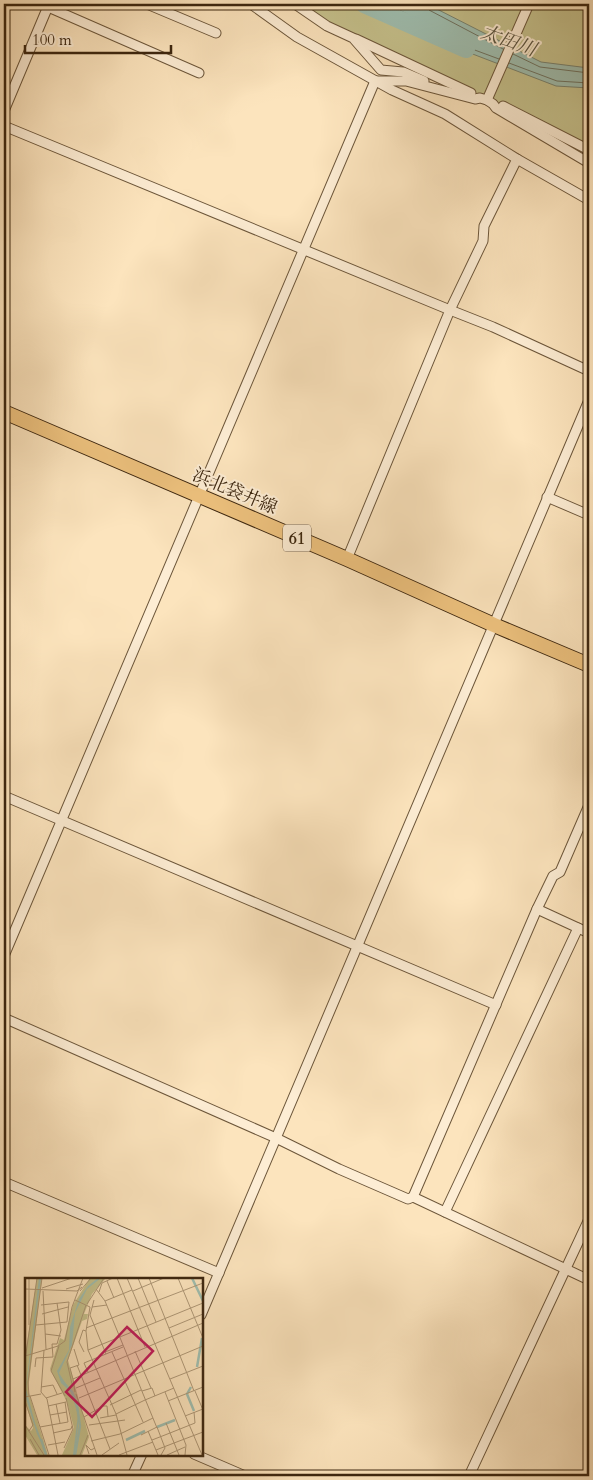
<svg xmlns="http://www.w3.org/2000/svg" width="593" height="1480" font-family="Cardo,'Noto Serif JP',serif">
  <rect width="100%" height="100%" fill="#fce4bd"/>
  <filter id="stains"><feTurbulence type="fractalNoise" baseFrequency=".004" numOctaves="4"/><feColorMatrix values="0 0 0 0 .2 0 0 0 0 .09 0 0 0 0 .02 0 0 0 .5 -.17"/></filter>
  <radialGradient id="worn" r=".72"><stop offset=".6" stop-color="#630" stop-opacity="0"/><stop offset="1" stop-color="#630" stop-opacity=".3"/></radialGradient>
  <polygon fill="#c6c28d" stroke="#81744e" points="296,4 589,4 589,156 499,104 327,26"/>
  <polygon fill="#9fbfb1" stroke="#778270" points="377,4 427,4 541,62 589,68 589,88 556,86 470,53"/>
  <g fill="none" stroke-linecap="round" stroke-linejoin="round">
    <g stroke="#6e7260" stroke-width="1">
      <polyline points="388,4 472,49 499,59"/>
      <polyline points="426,4 429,10 503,49"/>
      <polyline points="513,54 540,67 589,73"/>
      <polyline points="509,63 557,81 589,83"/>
    </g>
    <polyline stroke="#9fbfb1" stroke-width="18" points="364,4 466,49"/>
    <defs>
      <g id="minor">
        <polyline points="147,4 216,33"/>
        <polyline points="251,4 297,37 392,90 445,114 517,159 589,200"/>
        <polyline points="295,4 327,26 353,38 381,70 403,72 424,81"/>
        <polyline points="48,7 199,73"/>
        <polyline points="356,39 471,93"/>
        <polyline points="376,81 406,81 475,99 480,98 487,100 529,4"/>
        <polyline points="487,100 493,104 496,108 589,163"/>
        <polyline points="503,106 589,150"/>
        <polyline points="4,111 49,4"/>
        <polyline points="4,126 450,310 493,327 589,371"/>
        <polyline points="547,497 589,515"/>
        <polyline points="347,559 450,310 483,241 484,226 517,159"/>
        <polyline points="4,796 496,1005"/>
        <polyline points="537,909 589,933"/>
        <polyline points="4,956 375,81"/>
        <polyline points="4,1018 276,1138 339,1169 408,1199 413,1197 589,1280"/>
        <polyline points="4,1182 219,1273"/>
        <polyline points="413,1197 537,909 553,876 560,872 589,805"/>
        <polyline points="445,1212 578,928"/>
        <polyline points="201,1315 589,400"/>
        <polyline points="194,1454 245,1476"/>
        <polyline points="132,1476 142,1454"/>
        <polyline points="469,1476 589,1219"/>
      </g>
      <polyline id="primary" points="4,412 347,559 494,625 589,665"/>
    </defs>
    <use href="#minor" stroke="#6c563a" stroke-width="11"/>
    <use href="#primary" stroke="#3c260f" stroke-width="16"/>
    <use href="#minor" stroke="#fdedd4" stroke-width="9"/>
    <use href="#primary" stroke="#eec27e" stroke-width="14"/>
  </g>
  <g text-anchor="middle" stroke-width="4" stroke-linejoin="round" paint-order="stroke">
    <rect fill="#fdedd4" stroke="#76624a" stroke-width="1" x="283" y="524.5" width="28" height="27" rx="4"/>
    <g font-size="16" font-weight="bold" fill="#3c260f">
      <text x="297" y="544">61</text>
    </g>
    <g font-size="18" fill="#3c260f" stroke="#fdedd4">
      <text transform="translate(235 491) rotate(23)" y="6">浜北袋井線</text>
    </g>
    <g font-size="19" font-style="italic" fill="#5a5440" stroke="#fdedd4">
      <text transform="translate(509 40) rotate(20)" y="7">太田川</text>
    </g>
  </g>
  <g transform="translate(25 1278)">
    <rect width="178" height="178" fill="#fce4bd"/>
    <path d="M12,0h5l-14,112 20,65h-11l-12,-20v-10l6,6 2,-3 -8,-27v-45zM65,0h16l-14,16 -8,20h4l-1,5 -5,2 -14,39 21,77 -7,18h-20l12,-27 -7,-26 -17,-33 10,-31 4,2 9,-35z" fill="#c6c28d"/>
    <path d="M14,0h2l-15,111 9,34 11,29 1,3 -10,-21 -12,-39zM73,0h3l-14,11 -12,24 -3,32 -13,28 14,22 6,22 -4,38h-2l5,-40 -7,-23 -10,-9 -4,-12 12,-21 1,-23 9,-28 9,-13z" fill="#9fbfb1"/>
    <path fill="none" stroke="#9fbfb1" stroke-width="2.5" d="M167,0l11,23M172,89l5,-29M37,103l10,11 5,13 3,21 -5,29M166,109l-4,7 7,17M132,149l18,-7M16,161l5,16M101,162l19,-9"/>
    <path fill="none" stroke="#af9877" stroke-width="1" d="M4,0v47M92,0l28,69M102,0l75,177M113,0l18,44M124,0l45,113M153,0l25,60M82,3l7,17M17,10l30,-10M0,11l52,2 5,-4M41,11l17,-5M71,11l9,12 52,127M18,13l3,58M55,13l11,-13M108,13l31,-13M74,14l3,-9 11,-5M50,22l15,7 -4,24 2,19 28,64 11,41M69,22l-4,15 16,39M80,23l27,-11M32,25l4,27 -4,14M62,26l17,-26M16,27l28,-3M67,29l15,-2M17,36l26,-7M11,47l31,-3 2,-20M61,50l117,-45M144,50l34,-14M20,56l16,2M34,68l-8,25 14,25M19,72l-3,42 6,7 11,56M63,72l115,-47M110,73l16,37M59,74l-5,-10 4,-12 3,1M80,74l18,-7M87,74l31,70M0,78l33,-10 7,-5 7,-34 11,-29M0,82l12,-82M52,87l33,84M10,89l1,-9 17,-1 -1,-13h5M63,94l-4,-9 39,-16M48,101l-3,-11 9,-3 -5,-16M145,101l33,-13M47,106l-5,-22 19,-57M16,109l12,-2 4,9M51,110l24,-10M117,113l10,-3 3,8M170,113l8,19M50,114l-2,-13 130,-56M140,114l21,53 -1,10M51,116l21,61M4,118l-1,-14 14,-104M5,118l19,59M0,119l16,-3M21,120l16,-5M54,120l124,-52M120,122l29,-12M0,123l8,24 -4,6M143,123l35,-14M31,126l4,19M85,127l31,-15M23,128l18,-4M91,136l29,-14M25,137l17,-3M160,138l18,-7M59,139l19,-11h4l1,10M75,140l16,-3M141,145l13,32M0,147l19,30M64,147l36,-5M15,149l28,-5 -3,-20M123,153l10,24M28,155l18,-4 1,-3M145,155l25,-10 -1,-11M116,157l16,-8 8,21 -4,7M5,161l9,16M127,162l18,-7M66,163l29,-7 33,-16M149,165l29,-11M23,167l17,-3M39,170l9,-19 -7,-31M131,172l18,-7M64,176l-3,-9 5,5 4,-2M55,177l8,-20M77,177l17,-12M94,177l34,-13M142,177l18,-8"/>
    <path fill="#c2185b" fill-opacity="0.15" stroke="#c2185b" stroke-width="2.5" d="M102,49l26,24 -61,66 -26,-25z"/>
    <rect width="178" height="178" fill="none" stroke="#3c260f" stroke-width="2.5"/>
  </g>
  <rect width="593" height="1480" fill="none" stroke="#fce4bd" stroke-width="20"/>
  <rect x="5" y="5" width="583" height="1470" fill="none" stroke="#3c260f" stroke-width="2.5"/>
  <rect x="10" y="10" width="573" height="1460" fill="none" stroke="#3c260f"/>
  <path d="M25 45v8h146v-8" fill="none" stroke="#3c260f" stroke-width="2.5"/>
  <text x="32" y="45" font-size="15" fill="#3c260f" stroke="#fdedd4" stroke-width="4" paint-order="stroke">100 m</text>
  <rect width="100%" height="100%" filter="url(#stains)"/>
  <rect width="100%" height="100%" fill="url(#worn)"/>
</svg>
